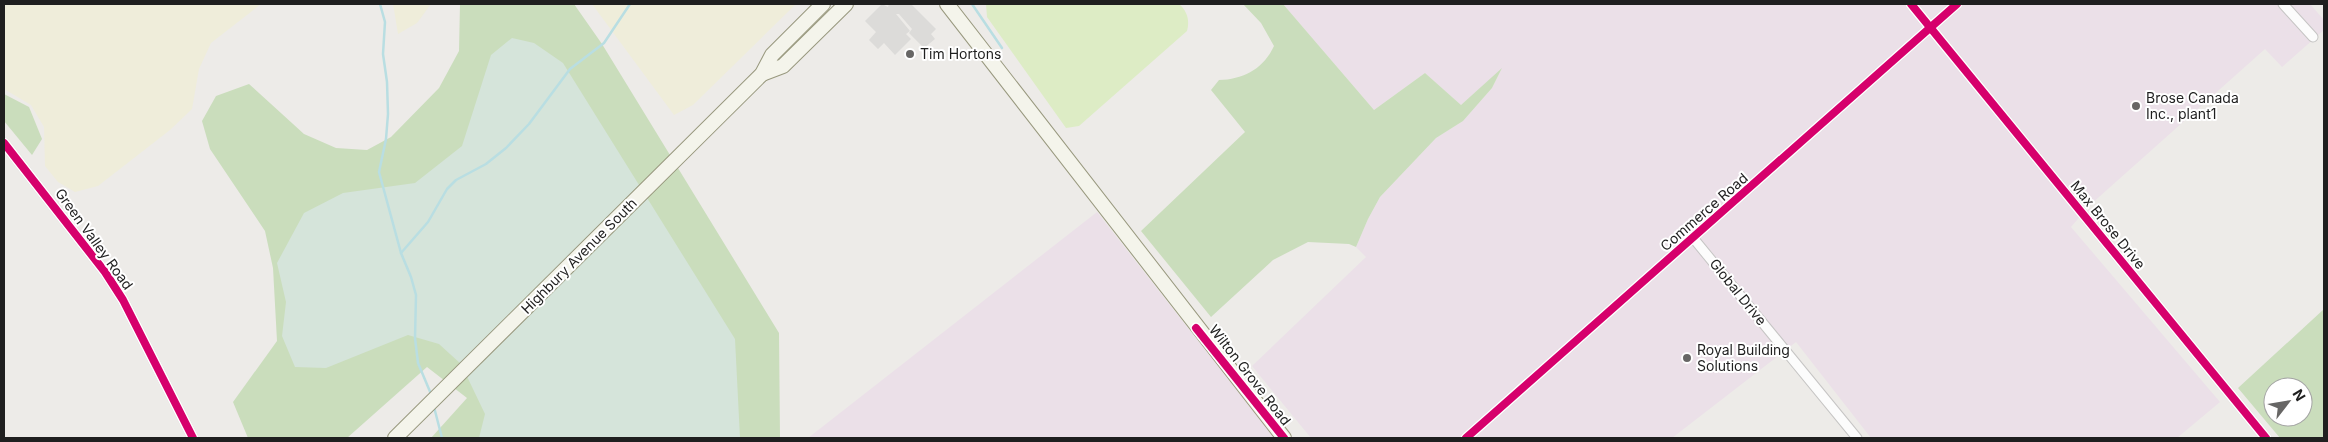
<svg xmlns="http://www.w3.org/2000/svg" width="2328" height="442" font-family="Inter,sans-serif">
  <rect width="100%" height="100%" fill="#edebe8"/>
  <polygon fill="#dcdbd9" points="882,4 888,7 889,4 911,4 936,29 931,34 935,39 924,48 909,33 912,29 899,14 896,14 910,31 906,34 911,39 895,55 884,43 878,49 869,40 876,32 865,21"/>
  <g fill="#ebe0e8">
    <polygon points="1283,4 2310,4 2324,20 2324,30 2282,67 2265,49 2090,205 2071,227 2220,402 2177,438 1871,438 1796,342 1672,438 1311,438 1252,366 1366,257 1356,247 1368,219 1380,197 1436,138 1463,121 1492,88 1501,70 1461,105 1425,73 1374,110"/>
    <polygon points="1097,212 1274,438 808,438"/>
  </g>
  <g fill="#efedda">
    <polygon points="4,4 261,4 211,43 199,69 192,109 170,130 98,186 75,192 58,182 45,166 44,127 31,105 4,89"/>
    <polygon points="393,4 431,4 417,23 398,34"/>
    <polygon points="592,4 796,4 693,105 674,115"/>
  </g>
  <path fill="#ddecc5" d="M986,4h193c8,7 11,16 8,27l-108,95 -13,2 -79,-111z"/>
  <g fill="#caddbc" fill-rule="evenodd">
    <polygon points="460,4 574,4 602,44 779,333 780,438 431,438 467,398 427,367 347,438 248,438 233,402 277,341 273,268 265,231 210,149 202,121 216,96 249,84 304,134 336,148 367,150 391,137 439,88 459,51"/>
    <path d="M1243,4h40l91,106 51,-37 36,32 41,-37 -10,20 -29,33 -27,17 -56,59 -12,22 -12,28 -7,-3 -41,-2 -35,18 -62,57 -70,-86 104,-99 -34,-42 8,-10c25,-1 44,-11 55,-34l-13,-23z"/>
    <polygon points="4,94 29,107 42,139 32,155 4,121"/>
    <path d="M2324,309v129h-44l-42,-50zM2273,387h30v30h-30z"/>
  </g>
  <polygon fill="#d5e4da" points="512,38 534,43 563,63 735,339 740,438 479,438 485,414 461,364 439,344 408,335 326,368 295,367 282,336 286,302 277,263 304,213 343,193 415,183 462,146 491,55"/>
  <g fill="none" stroke-linecap="round" stroke-linejoin="round">
    <g stroke="#b9dee2" stroke-width="2.5">
      <polyline points="380,4 385,22 383,54 387,82 388,114 386,139 379,172 401,253 411,277 416,295 415,338 418,363 431,394"/>
      <polyline points="972,4 1002,48"/>
      <polyline points="401,253 428,222 447,189 456,180 486,164 506,148 529,124 570,69 604,43 630,4"/>
      <polyline points="434,407 442,438"/>
    </g>
    <defs>
      <g id="minor">
        <polyline points="1911,4 2266,438"/>
        <polyline points="2283,4 2313,37"/>
        <polyline points="4,143 105,272 123,300 193,438"/>
        <polyline points="1694,239 1857,438"/>
        <polyline points="1466,438 1957,4"/>
      </g>
      <g id="secondary">
        <polyline points="947,4 1284,438"/>
        <polyline points="762,74 783,66 846,4"/>
        <polyline points="395,438 762,74 772,55 823,4"/>
      </g>
    </defs>
    <use href="#minor" stroke="#c6c5c4" stroke-width="11"/>
    <use href="#secondary" stroke="#98987e" stroke-width="16"/>
    <use href="#minor" stroke="#fcfcfc" stroke-width="9"/>
    <use href="#secondary" stroke="#f4f4eb" stroke-width="14"/>
    <defs>
      <g id="cycleway">
        <polyline points="1911,4 2266,438"/>
        <polyline points="4,143 105,272 123,300 193,438"/>
        <polyline points="1196,328 1284,438"/>
        <polyline points="1466,438 1957,4"/>
      </g>
    </defs>
    <use href="#cycleway" stroke="#fff" stroke-width="11"/>
    <use href="#cycleway" stroke="#d6006c" stroke-width="8"/>
  </g>
  <g fill="#676665" stroke="#fff" stroke-width="2">
    <circle cx="910" cy="54" r="5"/>
    <circle cx="2136" cy="106" r="5"/>
    <circle cx="1687" cy="358" r="5"/>
  </g>
  <g text-anchor="middle" stroke-width="4" stroke-linejoin="round" paint-order="stroke">
    <g font-size="14" fill="#1f1f1f" stroke="#fff" text-anchor="start">
      <text x="920" y="59">Tim Hortons</text>
      <text x="2146" y="103">Brose Canada<tspan x="2146" dy="16">Inc., plant1</tspan></text>
      <text x="1697" y="355">Royal Building<tspan x="1697" dy="16">Solutions</tspan></text>
    </g>
    <g font-size="14" fill="#1f1f1f" stroke="#fff">
      <text transform="translate(1704 212) rotate(-41)" y="5">Commerce Road</text>
      <text transform="translate(2108 225) rotate(51)" y="5">Max Brose Drive</text>
      <text transform="translate(94 239) rotate(54)" y="5">Green Valley Road</text>
      <text transform="translate(579 256) rotate(-45)" y="5">Highbury Avenue South</text>
      <text transform="translate(1738 292) rotate(51)" y="5">Global Drive</text>
      <text transform="translate(1250 375) rotate(52)" y="5">Wilton Grove Road</text>
    </g>
  </g>
  <rect width="2328" height="442" fill="none" stroke="#1f1f1f" stroke-width="10"/>
  <g transform="translate(2288 402) rotate(59)"><circle r="24" fill="#ffffff" stroke="#a5a5a5"/>
  <path d="M0-4L9 19L0 12L-9 19Z" fill="#676665"/>
  <text y="-8" font-size="14" font-weight="bold" text-anchor="middle" fill="#1f1f1f">N</text>
  </g>
</svg>
